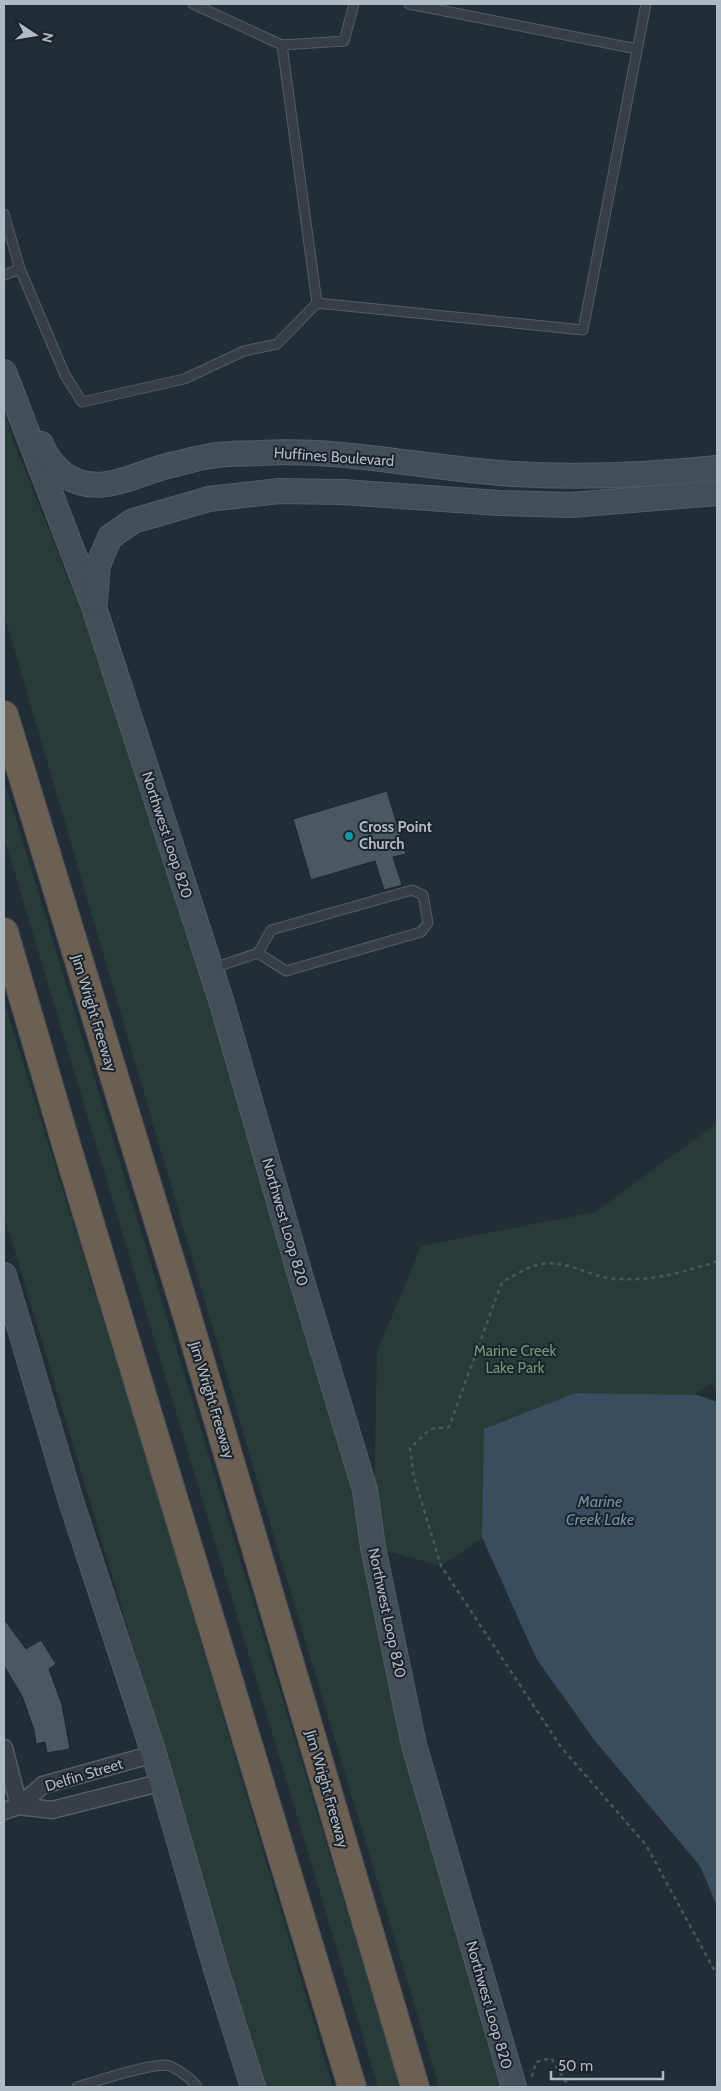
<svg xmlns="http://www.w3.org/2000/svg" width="721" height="2091" font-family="Cabin,sans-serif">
  <rect width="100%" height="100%" fill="#222d36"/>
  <g fill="#273b39">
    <polygon points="4,409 13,440 119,706 206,987 352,1483 503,2087 439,2087 263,1500 4,614"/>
    <polygon points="4,779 400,2087 378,2087 4,837"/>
    <polygon points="4,1001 149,1467 333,2087 265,2087 4,1215"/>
    <polygon points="717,1123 717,1392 712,1383 441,1566 373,1547 377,1352 421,1246 595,1212"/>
  </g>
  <polygon fill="#394d5e" points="575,1393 698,1395 717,1402 717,1906 700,1866 595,1741 536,1658 482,1537 484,1429"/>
  <g fill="#4b5861" stroke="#1d262d">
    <polygon points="387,791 406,854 393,857 402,885 384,890 375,861 311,880 293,819"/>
    <polygon points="4,1619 26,1649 41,1640 56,1664 49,1669 62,1705 70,1749 47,1753 45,1742 36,1744 34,1730 22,1696 4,1666"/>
  </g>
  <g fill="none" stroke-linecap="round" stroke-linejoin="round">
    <defs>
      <g id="service">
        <polyline points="193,4 282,45 317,303 583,330 646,4"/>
        <polyline points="409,4 637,49"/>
        <polyline points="282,45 344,41 354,4"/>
        <polyline points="4,214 20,269"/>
        <polyline points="4,275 20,269 65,375 82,402 184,379 244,351 277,344 317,303"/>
        <polyline points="211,969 258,953 271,930 412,890 423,895 428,923 421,932 286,971 258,953"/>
        <path d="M77,2087c18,-5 78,-26 93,-21 9,4 22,13 27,21"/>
      </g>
      <g id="minor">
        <polyline points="4,1748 19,1806"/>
        <polyline points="19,1806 43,1785 154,1754"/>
        <polyline points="4,1811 19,1806 52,1810 163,1782"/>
      </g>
      <g id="secondary">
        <polyline points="4,372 94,607 221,1000 301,1278 365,1490 373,1547 414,1745 514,2087"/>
        <path d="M41,444c5,13 14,24 25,32 34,22 70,-3 105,-11 13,-3 27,-7 40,-9 16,-3 33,-2 49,-3 85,-5 169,16 253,21 68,4 137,1 204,-6"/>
        <polyline points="95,601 98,565 110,537 133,521 209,499 279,491 343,492 499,503 571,505 717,493"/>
        <polyline points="4,1275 70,1498 154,1754 216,1969 253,2087"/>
      </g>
      <g id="motorway">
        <polyline points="4,715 186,1312 415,2087"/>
        <polyline points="4,932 69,1154 352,2087"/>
      </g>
    </defs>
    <use href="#service" stroke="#535d64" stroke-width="11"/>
    <use href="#minor" stroke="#535d64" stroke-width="19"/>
    <use href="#secondary" stroke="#535d64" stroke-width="26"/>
    <use href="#motorway" stroke="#404a51" stroke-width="30"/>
    <g stroke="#465857" stroke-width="2.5" stroke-dasharray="4 4" stroke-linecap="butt">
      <path d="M717,1261c-34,12 -72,22 -109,17 -22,-4 -48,-20 -71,-13 -12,3 -23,11 -35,17l-53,145 -19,2 -20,19 4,29 27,89 120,181 85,98 71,130"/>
      <polyline points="532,2077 536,2062 551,2058 569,2087"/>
    </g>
    <use href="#service" stroke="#363f46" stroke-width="9"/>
    <use href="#minor" stroke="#363f46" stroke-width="16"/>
    <use href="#secondary" stroke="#444e59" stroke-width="24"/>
    <use href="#motorway" stroke="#6c5f53" stroke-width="28"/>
  </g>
  <circle fill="#0f9aa8" stroke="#1b242b" stroke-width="2" cx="349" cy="836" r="5"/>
  <g text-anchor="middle" stroke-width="4" stroke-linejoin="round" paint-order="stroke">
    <g font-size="15" fill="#b0bac3" stroke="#1b242b">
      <text transform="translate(334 457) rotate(4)" y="5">Huffines Boulevard</text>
      <text transform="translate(167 835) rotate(72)" y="5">Northwest Loop 820</text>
      <text transform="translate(94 1013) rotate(73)" y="5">Jim Wright Freeway</text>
      <text transform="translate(285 1222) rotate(74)" y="5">Northwest Loop 820</text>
      <text transform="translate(212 1400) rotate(73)" y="5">Jim Wright Freeway</text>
      <text transform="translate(387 1613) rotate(78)" y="5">Northwest Loop 820</text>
      <text transform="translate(84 1775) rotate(-17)" y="5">Delfin Street</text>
      <text transform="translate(327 1789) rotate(74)" y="5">Jim Wright Freeway</text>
      <text transform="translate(489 2005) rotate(74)" y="5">Northwest Loop 820</text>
    </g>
    <g font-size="15" font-weight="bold" fill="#b0bac3" stroke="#1b242b" text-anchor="start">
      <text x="359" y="832">Cross Point<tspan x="359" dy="17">Church</tspan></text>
    </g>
    <g font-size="15" fill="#719675" stroke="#1b242b">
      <text x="515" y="1356">Marine Creek<tspan x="515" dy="17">Lake Park</tspan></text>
    </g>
    <g font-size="16" font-style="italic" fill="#738ea4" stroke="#1b242b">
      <text x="600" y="1507">Marine<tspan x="600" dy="18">Creek Lake</tspan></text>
    </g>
  </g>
  <rect width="721" height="2091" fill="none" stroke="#b0bac3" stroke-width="10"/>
  <g transform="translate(35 35) rotate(102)" stroke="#1b242b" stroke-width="4" paint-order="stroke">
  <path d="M0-4L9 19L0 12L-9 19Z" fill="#b0bac3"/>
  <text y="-8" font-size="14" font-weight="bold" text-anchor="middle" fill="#b0bac3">N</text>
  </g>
  <path d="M551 2071v8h112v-8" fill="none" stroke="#b0bac3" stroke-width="2.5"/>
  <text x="558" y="2071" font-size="15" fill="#b0bac3" stroke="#1b242b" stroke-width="4" paint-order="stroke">50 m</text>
</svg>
